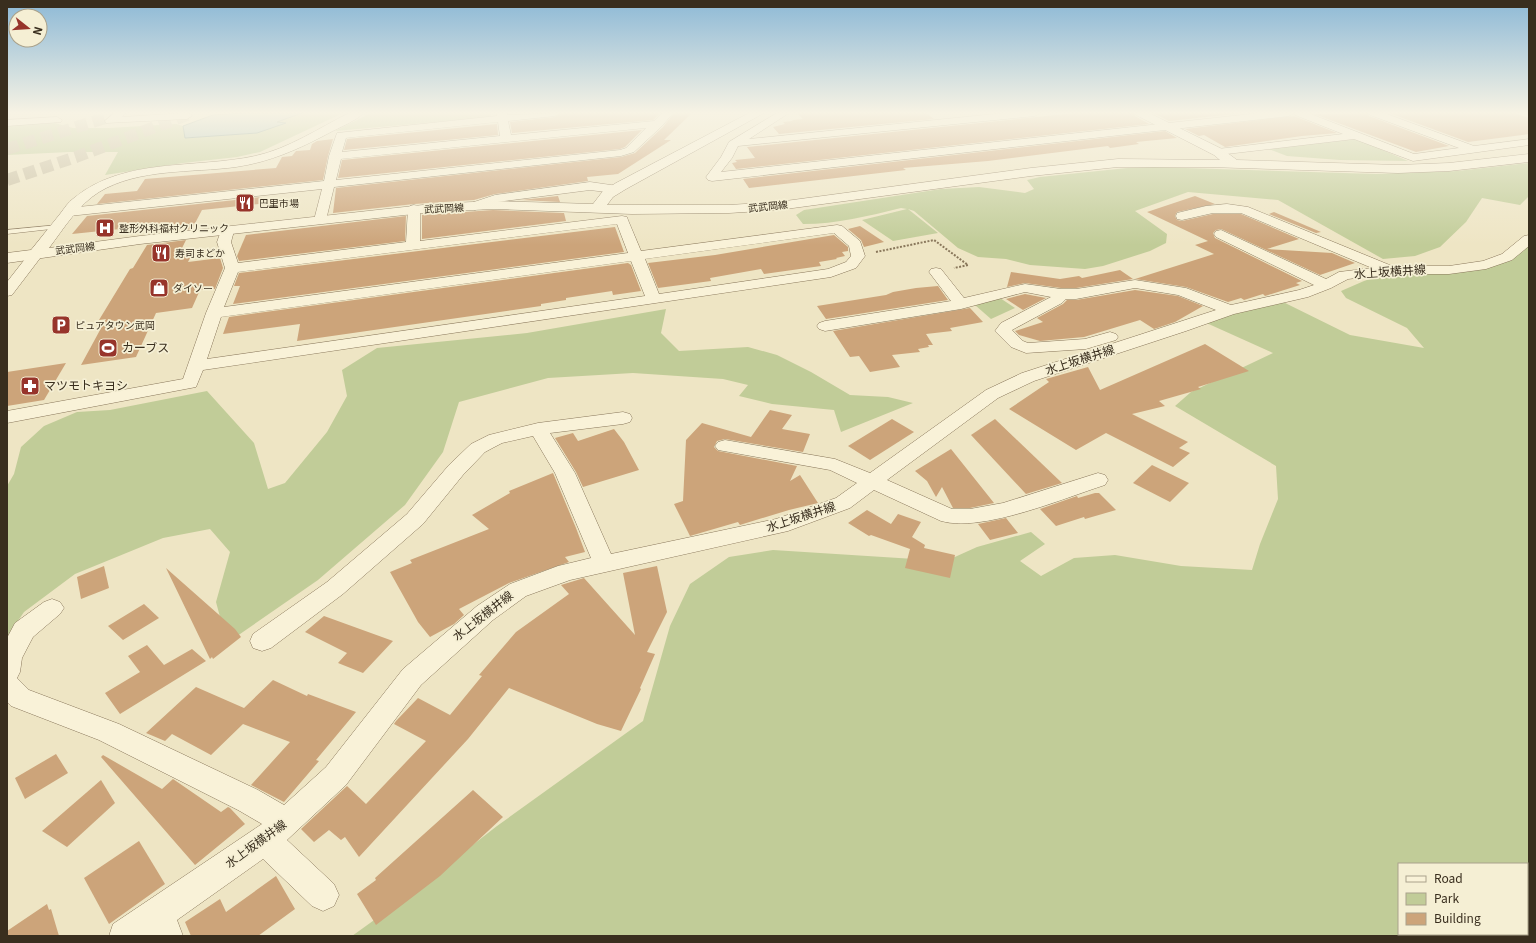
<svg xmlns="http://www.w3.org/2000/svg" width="1536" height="943" font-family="Georgia,'Noto Sans JP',serif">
  <rect width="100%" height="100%" fill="#eee5c4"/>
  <g fill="#c1cc98" fill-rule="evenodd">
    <polygon points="302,113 343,113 260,152 237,157 183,163 105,175 118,152 69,152 7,155 7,125 55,123 73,128 109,128 176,124 183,126 185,138 257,133 285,123 276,122"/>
    <polygon points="371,113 491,113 491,117 335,131"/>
    <polygon points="1355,138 1408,161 1340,160 1287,156 1266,148"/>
    <path d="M1529,163v33l-9,9 -38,-7 -16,24 -26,25 -25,9 -32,3 -105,-59 -90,-8 -53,19 32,23 -1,9 -16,8 -47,15 -18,3 -55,-4 -24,-6 -28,-2 -20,-9 -44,-37 -6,-2 30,24 -45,8 -31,-21 45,-11 -6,-1c-33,8 -64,16 -98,16l-7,-9 8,-5 137,-21 38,-2 46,6 9,-4 -7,-9 13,-3 87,-9 27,-1 222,7 81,-3z"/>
    <path d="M1529,245v691h-1177l50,-36 95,-74 146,-105 27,-95 20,-42 39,-27 44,-7 173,11 31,-14 54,-15 14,12 -25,17 21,15 33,-18 41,-3 66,11 71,4 8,-26 18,-45 -2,-33 -101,-60 16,-14 82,-39 -71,-32 75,-22 73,36 74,13 -17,-20 -61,-30 -5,-7 23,-10 23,-8 112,-9zM1399,864h128v70h-128z"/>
    <polygon points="1000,298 1015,308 991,319 975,305"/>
    <polygon points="666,309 661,333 679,351 748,347 777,355 811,372 850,395 888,397 913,403 841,432 834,410 772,404 739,396 748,385 723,379 633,373 548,378 459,402 443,452 405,505 318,580 227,643 216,602 230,552 210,529 163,538 75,574 24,612 7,637 7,486 14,474 21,447 44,426 77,412 110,410 207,391 254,443 268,489 285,483 327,432 347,396 342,370 377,348 527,333"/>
  </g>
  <polygon fill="#a6c1bc" stroke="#6d8f8a" points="244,113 302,113 277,122 286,123 257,133 185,138 183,126 213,115"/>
  <g fill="#cca47a">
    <polygon points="561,113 660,113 653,120 512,133 510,122 555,117"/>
    <polygon points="674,113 692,113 664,140 671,140 618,174 587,177 588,181 495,194 474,200 414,204 333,213 336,188 621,157 635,153 663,127"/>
    <polygon points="797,113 926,113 934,119 779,134 773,127 785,124 783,122 793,121 792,120 803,119"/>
    <polygon points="1075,113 1134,113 1135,116 1149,124 736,169 732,163 737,162 735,160 755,158 747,147"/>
    <polygon points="1153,113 1244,113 1169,121"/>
    <polygon points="1368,113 1369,116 1449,146 1416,152 1314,114"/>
    <polygon points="1389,113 1515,113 1529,118 1529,134 1468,142"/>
    <polygon points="1294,116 1337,133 1302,136 1225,147 1204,135 1199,136 1185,129"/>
    <polygon points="497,124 498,135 344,150 347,139"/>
    <polygon points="642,130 625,147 620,149 338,178 342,160"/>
    <polygon points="1165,131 1177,138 1136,142 1139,144 1110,148 1108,146 988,161 903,168 906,170 749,188 743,179"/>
    <polygon points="333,139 328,156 323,180 97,204 105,194 137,191 145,179 276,168 282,157 292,156 296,151 310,150 312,144 317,141"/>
    <polygon points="558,196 560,202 521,200"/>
    <polygon points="1195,196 1215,204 1177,212 1175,216 1177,220 1182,221 1213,214 1241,214 1299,239 1267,249 1332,253 1355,263 1320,275 1221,229 1216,230 1213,233 1215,238 1302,281 1296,283 1300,285 1265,296 1263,294 1244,300 1241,298 1228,302 1186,287 1135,279 1214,254 1195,245 1208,241 1147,212"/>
    <polygon points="262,197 259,204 202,210 192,229 154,233 159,225 72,234 87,216"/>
    <polygon points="493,210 564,213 566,221 422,239 422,215"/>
    <polygon points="1274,212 1321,232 1316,233 1269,214"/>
    <polygon points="406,216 405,241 239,261 237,256 246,235"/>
    <polygon points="860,226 884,242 864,247 861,240 848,229"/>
    <polygon points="615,227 624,252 233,304 240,286 234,286 239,273"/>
    <polygon points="834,235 848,247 848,251 842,252 845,256 836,258 837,259 819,262 821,266 764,274 761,269 710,278 711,281 658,288 648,263 715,255"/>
    <polygon points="186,240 179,254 193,252 188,262 220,258 223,268 215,289 200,290 192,308 156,313 136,357 81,365 106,319 99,320 130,269 133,268 147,245"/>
    <polygon points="628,263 631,265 641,291 613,295 612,291 566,298 566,300 541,304 541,306 297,341 300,324 223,334 229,317"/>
    <polygon points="1120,270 1133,279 1076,288 1061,288 1025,283 1007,287 1011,272 1060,279 1079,276 1082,278"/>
    <polygon points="938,286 948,300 826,319 817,306 886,295 893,292 916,288"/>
    <polygon points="1135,290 1178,296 1203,306 1175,322 1154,329 1140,320 1084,337 1040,341 1019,335 1015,331 1043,322 1037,318 1063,304 1067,300 1076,300"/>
    <polygon points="1025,294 1046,298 1023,310 1006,299"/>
    <polygon points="970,308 983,322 950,328 952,331 926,334 933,345 928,345 929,347 918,349 920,352 892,355 900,367 870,372 859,356 850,357 833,331"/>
    <polygon points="1205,344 1249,371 1198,387 1201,389 1159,401 1165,406 1132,414 1188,442 1179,448 1190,453 1173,467 1106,433 1076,450 1009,409 1049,382 1046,379 1088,367 1100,390"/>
    <polygon points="66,363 44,400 7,406 7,372"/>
    <polygon points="770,410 792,415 782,429 810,434 803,452 725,439 717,441 714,447 718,451 797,466 790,481 800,475 818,503 789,510 743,524 740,525 738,522 690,536 674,504 683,501 686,440 702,423 751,437"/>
    <polygon points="892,419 914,432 870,460 848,446"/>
    <polygon points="995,419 1062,483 1026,494 971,435"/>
    <polygon points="614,429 624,442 639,470 583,487 576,472 555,438 573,433 578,441"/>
    <polygon points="951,449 994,503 970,508 953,508 942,487 936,497 927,481 915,471"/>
    <polygon points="1152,465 1189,483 1170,502 1133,483"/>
    <polygon points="553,473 576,528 585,552 565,557 569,562 509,583 459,609 464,615 454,624 430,637 418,622 390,572 412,563 410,560 489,529 472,515 510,493 509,491"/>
    <polygon points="1095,493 1099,493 1116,510 1085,519 1084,517 1056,526 1040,509 1077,496 1078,498"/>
    <polygon points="867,510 891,524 898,514 921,522 912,537 925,545 924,548 955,555 950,578 905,568 910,549 871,535 869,536 848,523"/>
    <polygon points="1006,518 1018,533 990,540 978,524"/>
    <polygon points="104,566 109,588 81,599 77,577"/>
    <polygon points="657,566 667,612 647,652 655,654 640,688 641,689 621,731 597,724 509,688 468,739 359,857 345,837 341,840 329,830 314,842 301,829 347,786 366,804 426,741 394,724 396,721 418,698 450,715 482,676 479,675 516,632 569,594 561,585 584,578 635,635 623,573"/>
    <polygon points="166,568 235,629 241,637 213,659 212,657 210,659"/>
    <polygon points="144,604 159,618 123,640 108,626"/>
    <polygon points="324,616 393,641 363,673 338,663 347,653 305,632"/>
    <polygon points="147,645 164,665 192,649 206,661 120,714 105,693 140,672 128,656"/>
    <polygon points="273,680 307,696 308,694 356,712 316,760 319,761 284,802 251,785 290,742 243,724 211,755 172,734 165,741 146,733 196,687 244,708"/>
    <polygon points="56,754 68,773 25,799 15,778"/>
    <polygon points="103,755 162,789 173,779 221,812 228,807 230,808 245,824 195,865 101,757"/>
    <polygon points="101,780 115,803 67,847 42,831"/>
    <polygon points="473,790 503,817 440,876 376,925 357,894 376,880 375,878"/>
    <polygon points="139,841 165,884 109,924 84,878"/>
    <polygon points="276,876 295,909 258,936 191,936 185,922 220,899 226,912"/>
    <polygon points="47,904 49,910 51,909 59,936 7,936 7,931"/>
  </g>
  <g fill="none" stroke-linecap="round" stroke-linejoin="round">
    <polyline stroke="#cac0a3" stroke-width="12" stroke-dasharray="12 6" stroke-linecap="butt" points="7,180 76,157 192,113"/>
    <polyline stroke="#cac0a3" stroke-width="12" stroke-dasharray="12 6" stroke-linecap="butt" points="7,149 121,113"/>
    <defs>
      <polygon id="service" points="58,225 60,226 60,228 7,234 7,230"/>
      <g id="minor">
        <polygon points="114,113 126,113 122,117 184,113 191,114 192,116 187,119 106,123 105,121"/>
        <path d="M497,113h10v2l53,-2 -5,3 -47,5 3,14 143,-14 8,-8h11l-11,13 -28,26 -13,4 -287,31 -8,33 -1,3h-10l-1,-3 8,-31 -253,27 -5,-1 -1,-3 1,-3 5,-1 255,-27 5,-25 8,-23 160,-17zM498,122l2,14 -158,16 4,-14zM646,128l-20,20 -6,2 -284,30 5,-21z"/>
        <polygon points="777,113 789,113 749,139 1004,113 1040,113 1035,116 738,146 732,158 721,172 1260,113 1294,113 1289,116 712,181 708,180 706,177 721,157 729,142"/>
        <polygon points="1294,113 1308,113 1414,154 1459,148 1370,115 1369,113 1384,113 1474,146 1529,139 1529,145 1413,161 1354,139 1218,155 1212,152 1218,149 1343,134 1295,115"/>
        <polygon points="57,117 62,120 61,122 7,126 7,120"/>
        <polygon points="590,182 618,186 620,189 618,192 614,193 590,190 497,202 475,210 471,209 469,206 471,203 495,195"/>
        <path d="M1227,204l21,3 144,59h57l34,-5 19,-7 22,-18 5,-1v11l-17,14 -26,9 -37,5h-59l-42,5 -17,9 -23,9 -74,17 -48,17 -152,50 -36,17 -111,82 65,29h18l33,-6 95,-30 7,2 3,5 -3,5c-41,13 -123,48 -164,36l-67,-31 -24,18 -62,23 -218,49 -44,16 -33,24 -72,65 -75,100 -59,55 47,44 5,11 -5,11 -11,5 -11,-5 -49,-47 -86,61 6,16h-74l4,-12 149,-100 -24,-14 -139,-70 -88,-34 -4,-4v-64l8,-15 29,-21 8,-3 8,3 4,6 -4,6 -27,23 -11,21 -2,14 -3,6 12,12 90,34 139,66 26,15 42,-38 77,-98 74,-63 33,-22 48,-18 33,-8 -36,-85 -22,-37 -31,7 -17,9 -22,23 -40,49 -80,70 -72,54 -9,3 -9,-3 -3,-7 3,-7 74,-52 80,-68 42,-49 22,-21 18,-9 49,-12 85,-11 7,2 2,4 -2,4 -7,2 -73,9 25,40 36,81 165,-35 60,-21 21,-15 -27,-13 -112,-20 -3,-4 3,-4 7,-2 110,19 35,14 116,-83 36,-17 194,-63 -38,-15 -43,-7 -59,11h-10l-4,4 -50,27 11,11 5,2 57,-4 25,-7 6,2 2,3 -2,3 -30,9 -60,4 -15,-6 -16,-16 6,-8 50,-26 -26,-5 -64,17 -136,22 -6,-2 -2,-3 2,-3 6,-2 126,-20 -22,-29 2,-3 5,-1 5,1 23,29 61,-14 36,5h15l59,-9 51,8 45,17 68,-15 15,-5 -98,-48 -2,-3 2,-3 5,-1 105,49 13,-7 33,-4 -131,-55h-28l-31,7 -5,-1 -1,-3 1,-3 29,-7z"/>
        <path d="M414,205l4,1 2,3v32l202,-25 5,1 1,3 13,31 196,-26 5,1 18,15 5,15 -9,12 -25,9 -628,93 -7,17 -189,36v-12l176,-32 23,-66 19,-45 -8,-26 5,-14h10l2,3 -3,11 7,21 168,-21 2,-33 2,-3zM617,224l11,29 -404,54 14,-35zM834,233l15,13 2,10 -5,6 -18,7 -169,25 -14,-35zM631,261l14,35 -438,63 14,-42z"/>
        <polygon points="37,249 42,250 44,253 12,295 7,296 7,282 32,250"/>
      </g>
      <path id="tertiary" d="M349,113h14c-5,7 -25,15 -34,20 -30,16 -59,29 -93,34 -44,6 -97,1 -137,25 -21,13 -35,36 -50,56l91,-12 292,-32 61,-3 100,3 10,-13 13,-8 133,-70h15l-138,76 -13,8 -6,8h122l49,-3 253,-34 87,-9 102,1 -6,-5 -78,-40 -1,-2h14l73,36 15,11 161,5 51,-2 80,-9v8l-80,9 -51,2 -189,-6h-91l-87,9 -253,34 -49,3 -97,1 -139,-5 -61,3 -292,32 -133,19v-10l24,-3c10,-12 19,-24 29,-36 4,-5 8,-12 14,-16 50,-41 121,-29 181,-42 33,-7 64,-28 94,-43z"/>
    </defs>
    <use href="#service" stroke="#89775b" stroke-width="1"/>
    <use href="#minor" stroke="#89775b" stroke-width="1"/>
    <use href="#tertiary" stroke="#89775b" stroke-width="1"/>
    <polyline stroke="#89775b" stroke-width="2" stroke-dasharray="2 1.5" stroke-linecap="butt" points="876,252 934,240 968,265 954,268"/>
    <use href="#service" fill="#f9f2d8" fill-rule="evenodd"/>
    <use href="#minor" fill="#f9f2d8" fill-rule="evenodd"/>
    <use href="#tertiary" fill="#f9f2d8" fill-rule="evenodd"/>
  </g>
  <linearGradient id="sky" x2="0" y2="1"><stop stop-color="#8db9d6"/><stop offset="0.46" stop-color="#f7f3e4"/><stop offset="1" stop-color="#f7f3e4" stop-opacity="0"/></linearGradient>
  <rect width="1536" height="245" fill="url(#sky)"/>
  <defs>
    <symbol id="restaurant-square" viewBox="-11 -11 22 22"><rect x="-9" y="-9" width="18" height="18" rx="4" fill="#97342b" stroke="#f5efd4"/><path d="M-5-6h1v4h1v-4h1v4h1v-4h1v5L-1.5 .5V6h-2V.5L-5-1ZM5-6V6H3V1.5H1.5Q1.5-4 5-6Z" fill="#fff"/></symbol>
    <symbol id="hospital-square" viewBox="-11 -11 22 22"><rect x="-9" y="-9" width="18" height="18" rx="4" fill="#97342b" stroke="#f5efd4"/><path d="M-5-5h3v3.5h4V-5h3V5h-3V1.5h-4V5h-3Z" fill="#fff"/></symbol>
    <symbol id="shop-square" viewBox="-11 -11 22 22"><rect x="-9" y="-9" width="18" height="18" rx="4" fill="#97342b" stroke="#f5efd4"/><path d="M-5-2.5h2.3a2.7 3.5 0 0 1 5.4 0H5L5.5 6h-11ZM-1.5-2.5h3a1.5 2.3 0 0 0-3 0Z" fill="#fff"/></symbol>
    <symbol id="parking-square" viewBox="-11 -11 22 22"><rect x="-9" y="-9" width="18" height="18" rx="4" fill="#97342b" stroke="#f5efd4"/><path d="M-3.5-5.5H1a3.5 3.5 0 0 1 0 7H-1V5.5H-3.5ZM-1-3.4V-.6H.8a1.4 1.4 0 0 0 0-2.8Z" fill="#fff"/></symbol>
    <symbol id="stadium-square" viewBox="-11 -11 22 22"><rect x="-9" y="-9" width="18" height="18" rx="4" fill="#97342b" stroke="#f5efd4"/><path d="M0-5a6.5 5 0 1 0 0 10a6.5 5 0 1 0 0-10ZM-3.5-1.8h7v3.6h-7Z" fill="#fff"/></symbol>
    <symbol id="pharmacy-square" viewBox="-11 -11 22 22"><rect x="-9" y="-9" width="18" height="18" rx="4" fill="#97342b" stroke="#f5efd4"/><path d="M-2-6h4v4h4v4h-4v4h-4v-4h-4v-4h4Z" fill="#fff"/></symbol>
  </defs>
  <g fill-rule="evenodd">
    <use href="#restaurant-square" x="234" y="192" width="22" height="22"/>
    <use href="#hospital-square" x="94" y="217" width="22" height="22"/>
    <use href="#restaurant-square" x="150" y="242" width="22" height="22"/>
    <use href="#shop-square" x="148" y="277" width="22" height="22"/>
    <use href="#parking-square" x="50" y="314" width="22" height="22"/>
    <use href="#stadium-square" x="97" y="337" width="22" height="22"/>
    <use href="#pharmacy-square" x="19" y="375" width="22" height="22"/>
  </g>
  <g text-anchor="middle" stroke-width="3.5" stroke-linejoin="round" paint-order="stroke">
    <g font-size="10" fill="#392e1e" stroke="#f5efd4" text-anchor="start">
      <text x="259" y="207">巴里市場</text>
      <text x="119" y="232">整形外科福村クリニック</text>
      <text x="175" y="257">寿司まどか</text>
      <text x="173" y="292">ダイソー</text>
      <text x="75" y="329">ピュアタウン武岡</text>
    </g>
    <g font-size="10" fill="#392e1e" stroke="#f5efd4">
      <text transform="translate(768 206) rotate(-6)" y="4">武武岡線</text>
      <text transform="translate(444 208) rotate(-3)" y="4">武武岡線</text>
      <text transform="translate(75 248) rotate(-7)" y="4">武武岡線</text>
    </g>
    <g font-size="12" fill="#392e1e" stroke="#f5efd4">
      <text transform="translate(1390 272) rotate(-4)" y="4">水上坂横井線</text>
      <text transform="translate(1080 360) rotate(-18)" y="4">水上坂横井線</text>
      <text transform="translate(801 517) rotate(-18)" y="4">水上坂横井線</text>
      <text transform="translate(483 616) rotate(-38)" y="4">水上坂横井線</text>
      <text transform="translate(256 844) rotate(-36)" y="4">水上坂横井線</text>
    </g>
    <g font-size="12" fill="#392e1e" stroke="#f5efd4" text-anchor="start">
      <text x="122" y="352">カーブス</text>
      <text x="44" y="390">マツモトキヨシ</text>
    </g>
  </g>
  <rect width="1536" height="943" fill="none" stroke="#392e1e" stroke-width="16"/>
  <rect x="1398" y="863" width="130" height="72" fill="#f5efd4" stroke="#aaa28b"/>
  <rect x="1406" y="876" width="20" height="6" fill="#f9f2d8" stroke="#aaa28b"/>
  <text x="1434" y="883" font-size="12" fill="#392e1e">Road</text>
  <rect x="1406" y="893" width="20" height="12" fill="#c1cc98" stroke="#aaa28b"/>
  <text x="1434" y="903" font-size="12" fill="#392e1e">Park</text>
  <rect x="1406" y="913" width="20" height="12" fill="#cca47a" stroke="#aaa28b"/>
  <text x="1434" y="923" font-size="12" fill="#392e1e">Building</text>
  <g transform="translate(28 28) rotate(107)"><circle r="19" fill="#f5efd4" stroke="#aaa28b"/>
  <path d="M0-3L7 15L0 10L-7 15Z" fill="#97342b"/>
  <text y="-6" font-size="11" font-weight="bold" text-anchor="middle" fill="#392e1e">N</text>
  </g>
</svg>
